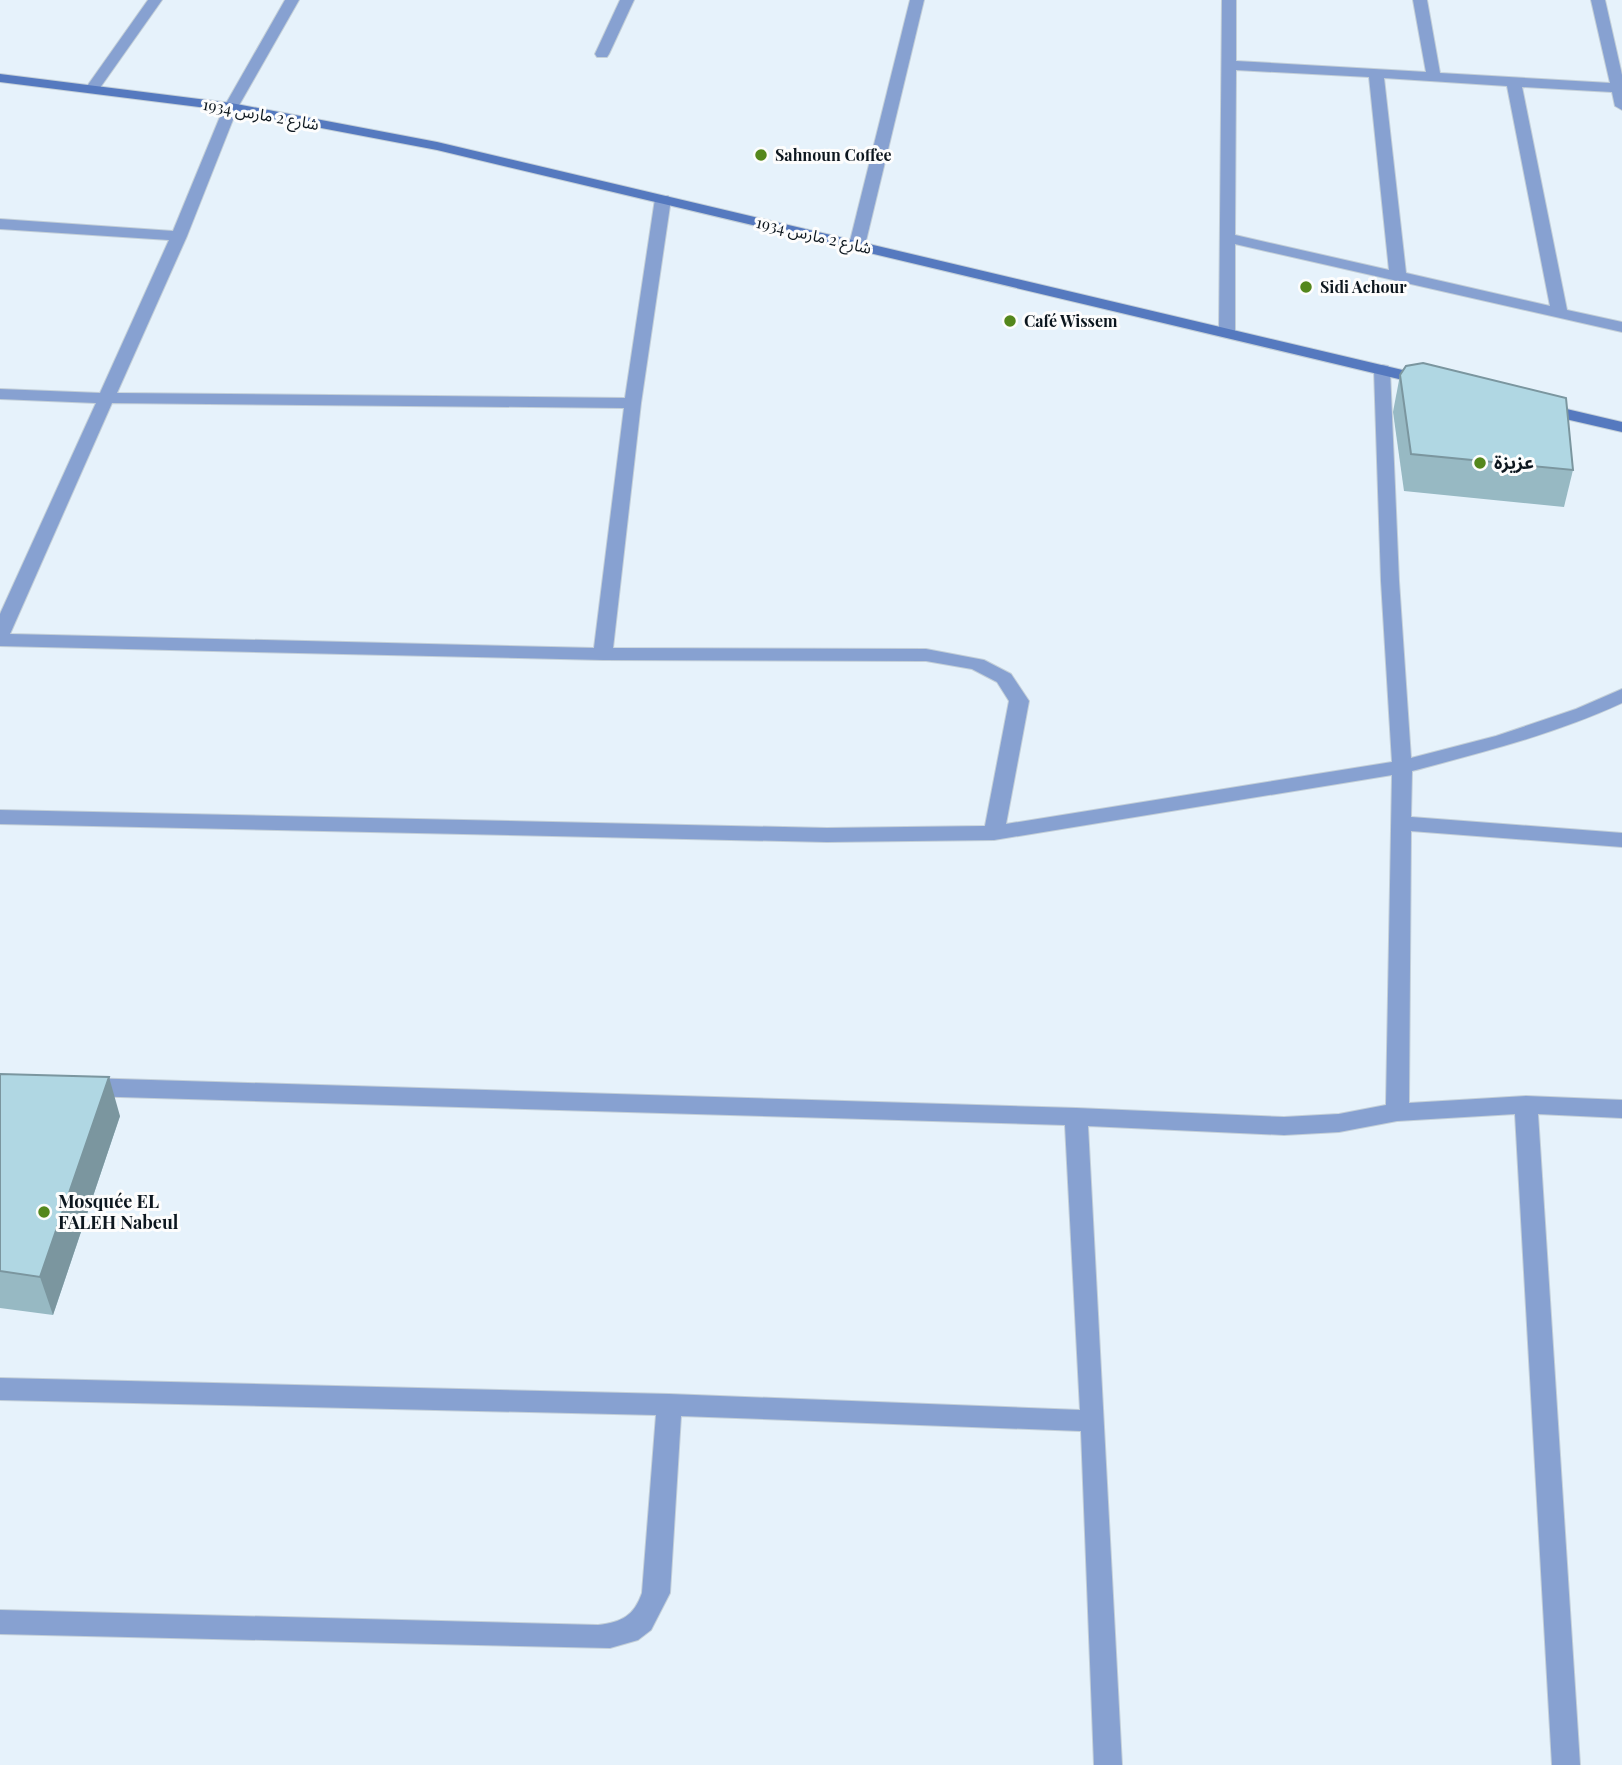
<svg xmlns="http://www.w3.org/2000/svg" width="1622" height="1765" font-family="'Playfair Display','Noto Sans Arabic',serif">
  <rect width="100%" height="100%" fill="#e6f2fb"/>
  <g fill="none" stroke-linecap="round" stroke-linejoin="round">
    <defs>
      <g id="street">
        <polygon points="148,0 162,0 97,92 87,92 85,89"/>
        <path d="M285,0h14l-61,107 -51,129 -70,157 508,5 30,-199 3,-3h10l3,3 -30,204 -28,245 313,1 58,11 27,14 18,27 -23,123 386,-62 -11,-181 -7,-211 8,-5 6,1 2,4 9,211 12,177 85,-22 80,-27 46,-20v14c-67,31 -138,49 -210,68l-1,46 211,16v14l-211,-16 -2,272 117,-7 96,4v18l-84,-4 42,651h-28l-37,-651 -118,7 -58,11 -55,3 -196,-9 34,639h-28l-13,-334 -400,-15 -11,177 -19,37 -13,10 -28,8 -610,-14v-24l598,15c24,-3 36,-9 44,-32l14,-178 -656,-15v-22l669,16 411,16 -15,-285 -979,-29 -8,-3 -3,-6 3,-6 8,-3 990,30 208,9 55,-3 47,-9 6,-330 -398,65 -167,2 -827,-18v-14l827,18 158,-2 24,-125 -12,-19 -25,-13 -46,-8 -323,-1 -603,-14v-32l96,-211 -96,-4v-10l100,4 69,-153 -169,-11v-10l173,12 51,-124zM112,403l512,5 -30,240 -584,-14z"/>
        <polygon points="620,0 634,0 609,54 607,57 597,57 595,54"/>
        <polygon points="910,0 924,0 865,245 857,250 849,245"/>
        <path d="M1222,0h14v61l190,11 -13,-72h14l13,73 170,10 -19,-83h14l17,75v35l-7,-4 -3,-14 -90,-5 45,223 55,12v10l-387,-88v89l-2,3h-12l-2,-3zM1236,70l133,7 20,193 -154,-35zM1384,78l123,8 43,220 -144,-33z"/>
      </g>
      <g id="secondary">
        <polygon points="0,74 231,103 437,142 1428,376 1436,381 1428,386 437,150 231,111 0,82"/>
        <polygon points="1541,403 1622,422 1622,432 1535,412 1533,408 1535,404"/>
      </g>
    </defs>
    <use href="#street" stroke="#c3cfd8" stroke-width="2"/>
    <use href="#secondary" stroke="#c3cfd8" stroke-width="2"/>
    <use href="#street" fill="#87a1d1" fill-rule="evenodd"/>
    <use href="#secondary" fill="#5579bf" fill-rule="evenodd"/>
  </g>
  <g fill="#97b9c3">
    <polygon points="1400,375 1573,470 1564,507 1404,491 1393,412"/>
    <polygon points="0,1074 120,1116 53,1315 0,1308"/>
  </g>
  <polygon fill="#7b969f" points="109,1077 120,1116 53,1315 40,1277"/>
  <g fill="#b0d7e3" stroke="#7b969f" stroke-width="2">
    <polygon points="1423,363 1566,398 1573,470 1411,454 1400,375 1406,366"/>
    <polygon points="0,1074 109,1077 40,1277 0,1271"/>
  </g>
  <g fill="#54871c" stroke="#fdfdfd" stroke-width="2.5">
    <circle cx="761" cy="155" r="7"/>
    <circle cx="1306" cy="287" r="7"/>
    <circle cx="1010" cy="321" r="7"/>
    <circle cx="1480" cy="463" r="7"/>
    <circle cx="44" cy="1212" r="7"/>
  </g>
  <g text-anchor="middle" stroke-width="6" stroke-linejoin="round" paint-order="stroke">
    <g font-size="16" fill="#0d171f" stroke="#fdfdfd">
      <text transform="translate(261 114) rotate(10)" y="6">شارع 2 مارس 1934</text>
      <text transform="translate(814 235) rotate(13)" y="6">شارع 2 مارس 1934</text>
    </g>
    <g font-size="16" font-weight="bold" fill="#0d171f" stroke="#fdfdfd" text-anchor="start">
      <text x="775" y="161">Sahnoun Coffee</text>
      <text x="1320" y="293">Sidi Achour</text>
      <text x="1024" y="327">Café Wissem</text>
    </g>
    <g font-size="18" font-weight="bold" fill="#0d171f" stroke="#fdfdfd" text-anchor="start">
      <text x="1494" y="469">عزيزة</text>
      <text x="58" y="1208">Mosquée EL<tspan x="58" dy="21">FALEH Nabeul</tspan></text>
    </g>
  </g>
</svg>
